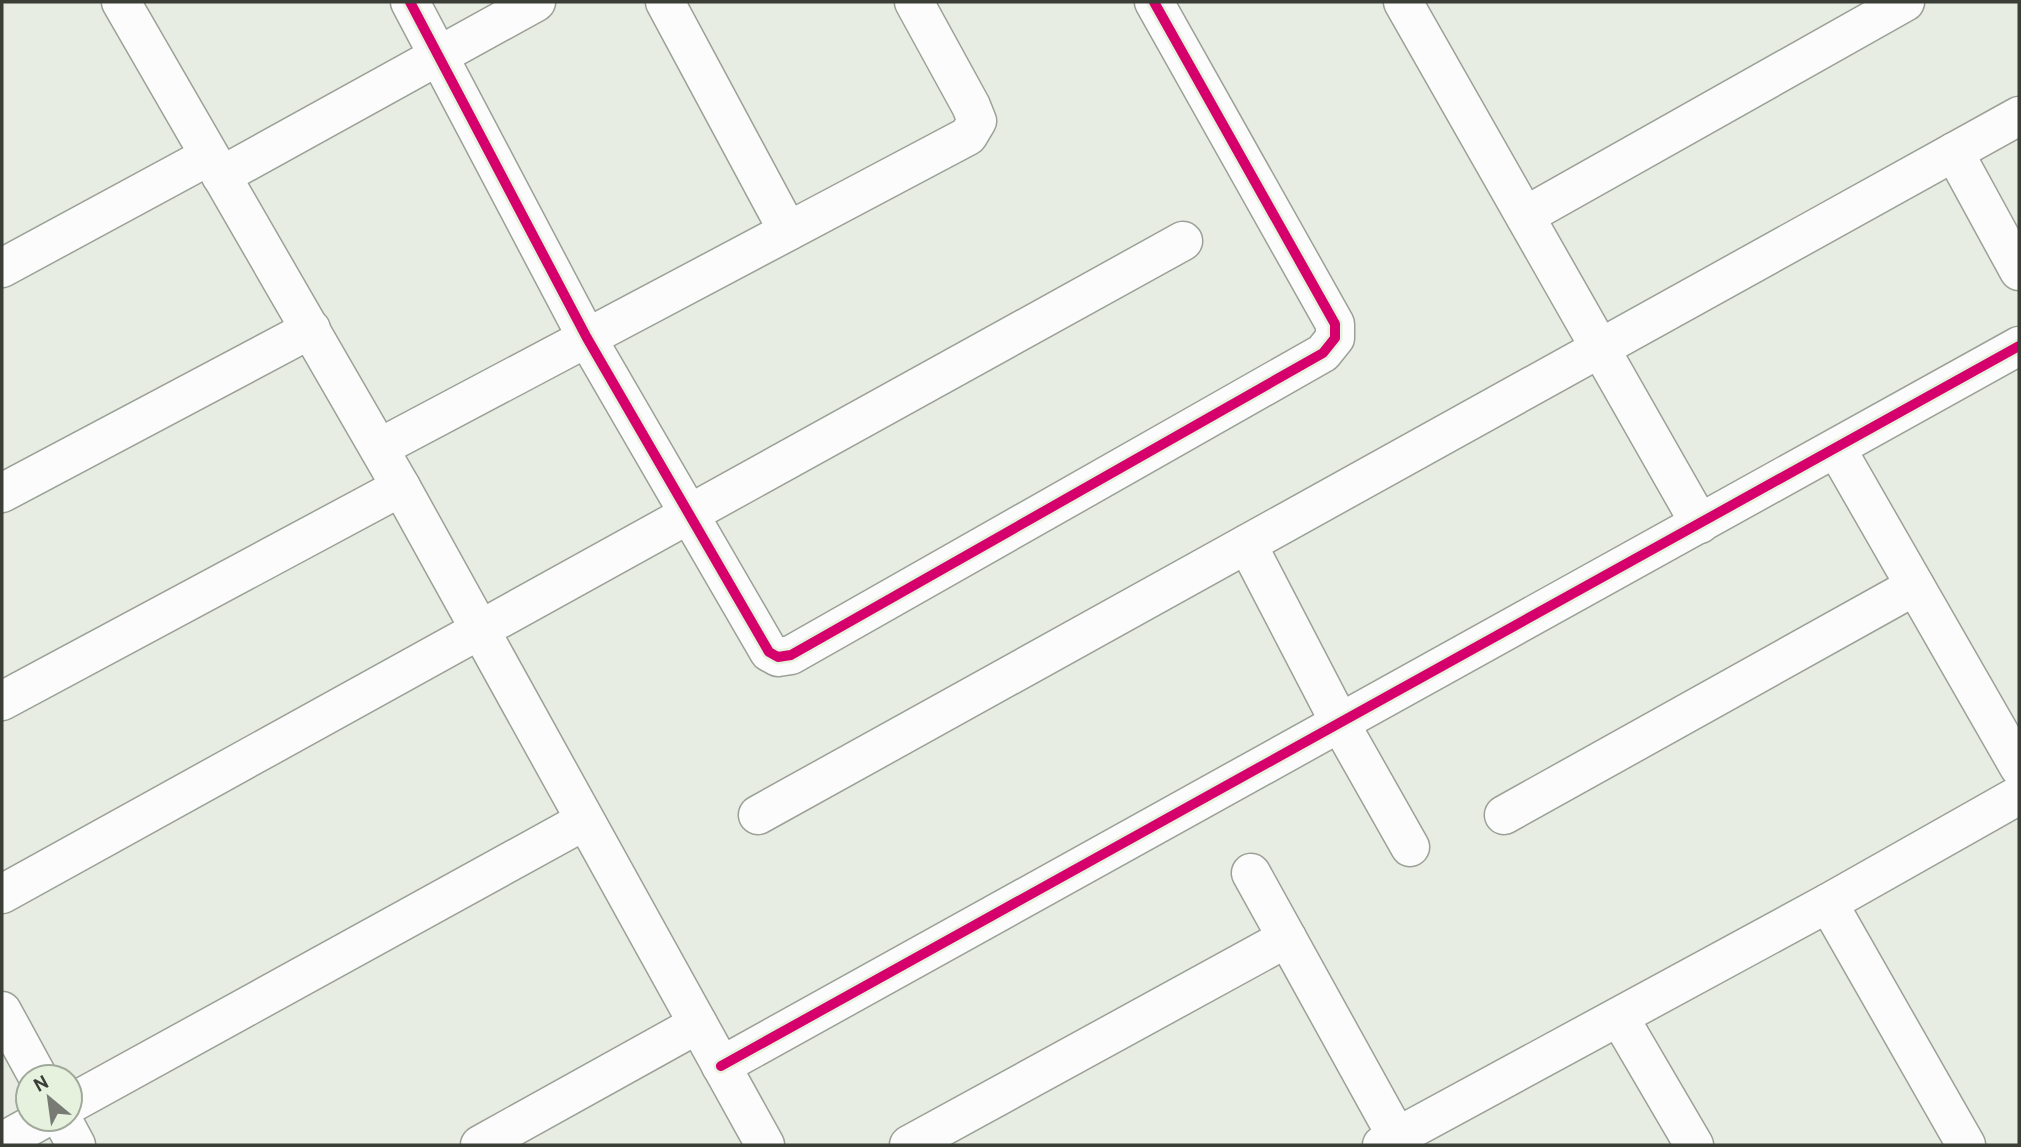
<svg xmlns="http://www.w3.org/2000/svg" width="2021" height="1147" font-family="Cabin,sans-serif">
  <rect width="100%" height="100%" fill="#e7ede2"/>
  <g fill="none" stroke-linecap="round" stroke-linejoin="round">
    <defs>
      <g id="minor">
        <polyline points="121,2 401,487 765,1145"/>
        <polyline points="410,2 587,338 769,652 778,657 791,655 1323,353 1335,338 1335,324 1154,2"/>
        <polyline points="665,2 788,231"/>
        <polyline points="1403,2 1700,524"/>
        <polyline points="1954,152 2019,271"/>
        <polyline points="221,176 536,2"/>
        <polyline points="1525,216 1905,2"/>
        <polyline points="2,268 209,156"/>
        <polyline points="379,448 968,136 977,121 971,106 914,2"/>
        <polyline points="1836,448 2019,767"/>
        <polyline points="2,493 311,329"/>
        <polyline points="1247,544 1341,725 1410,847"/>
        <polyline points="2,701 401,487"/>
        <polyline points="758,815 2019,116"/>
        <polyline points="1504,815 1915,586"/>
        <polyline points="1251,873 1397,1137 1398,1145"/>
        <polyline points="2,894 1183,241"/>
        <polyline points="1828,903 1966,1145"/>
        <polyline points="2,1011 38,1077"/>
        <polyline points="1619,1017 1694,1145"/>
        <polyline points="721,1066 2019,346"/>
        <polyline points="70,1104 584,821"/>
        <polyline points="62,1119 76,1145"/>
        <polyline points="2,1142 43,1119"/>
        <polyline points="480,1145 698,1024"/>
        <polyline points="909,1145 1287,938"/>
        <polyline points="1382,1145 1828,903 2019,795"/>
      </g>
    </defs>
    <use href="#minor" stroke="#9ca198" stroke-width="41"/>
    <use href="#minor" stroke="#fbfcfb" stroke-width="38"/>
    <defs>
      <g id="cycleway">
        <polyline points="410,2 587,338 769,652 778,657 791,655 1323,353 1335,338 1335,324 1154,2"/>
        <polyline points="721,1066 2019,346"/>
      </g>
    </defs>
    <use href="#cycleway" stroke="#e6f1de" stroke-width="15"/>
    <use href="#cycleway" stroke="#d6006c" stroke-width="10"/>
  </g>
  <rect width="2021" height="1147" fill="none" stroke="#3a3e37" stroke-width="7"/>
  <g transform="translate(49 1098) rotate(331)"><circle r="33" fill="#e6f1de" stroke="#a1a99b" stroke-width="2"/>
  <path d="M0-5L12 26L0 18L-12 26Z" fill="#777b73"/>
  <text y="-10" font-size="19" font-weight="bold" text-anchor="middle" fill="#3a3e37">N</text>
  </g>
</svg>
